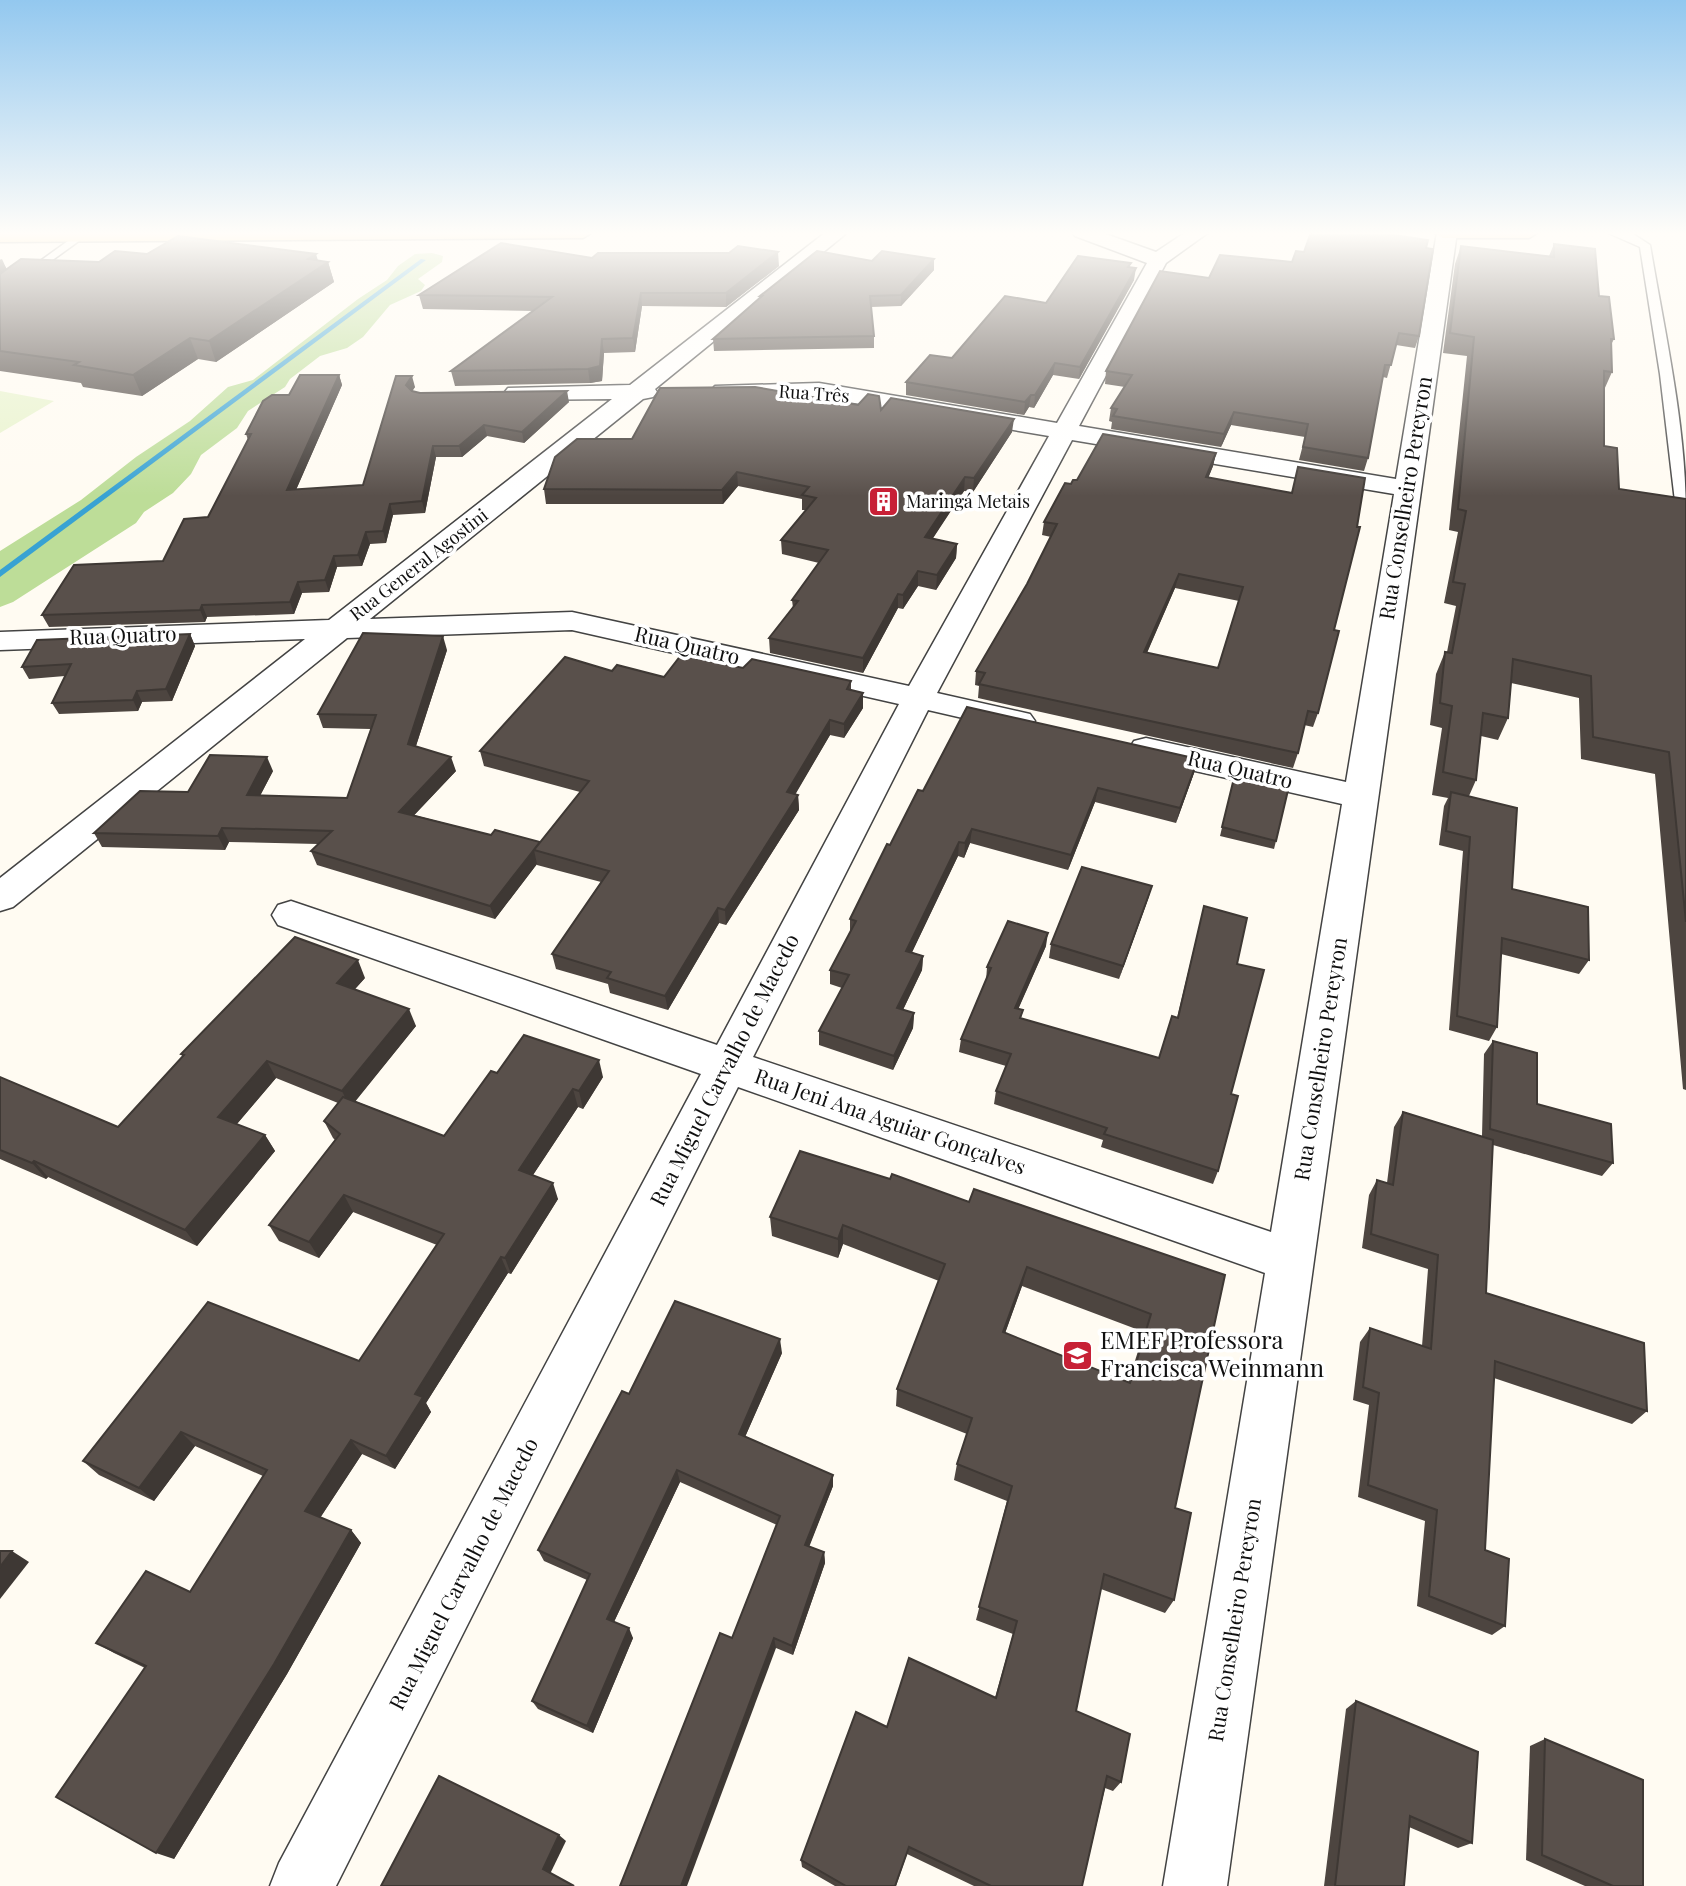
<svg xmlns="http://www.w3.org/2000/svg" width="1686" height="1886" font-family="'Playfair Display',serif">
  <rect width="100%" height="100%" fill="#fffbf2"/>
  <polygon fill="#bddd98" points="432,253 443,256 442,262 418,279 425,285 421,291 390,305 363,337 347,348 320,356 290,379 285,387 248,411 237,428 201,455 191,474 173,493 144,512 136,523 13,602 0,607 0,551 81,500 136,457 190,421 228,387 253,380 358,299 387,280 398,266 415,254"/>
  <polygon fill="#e8f3cc" points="0,391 54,401 0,433"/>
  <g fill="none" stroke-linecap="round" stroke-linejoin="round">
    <polygon fill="#38a2d3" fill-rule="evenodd" points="421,259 426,260 0,577 0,570"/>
    <defs>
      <g id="lane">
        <path d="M1606,232l27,2 17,11c15,89 36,180 36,270l-10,-5 -16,-136 -20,-127z"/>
        <polygon points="79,233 83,234 83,238 0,298 0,290"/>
      </g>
      <path id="street" d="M826,232h22l-193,157 2,3 -4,5 -10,2 -273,220 202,-7 337,74 140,-250 -230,-39 -96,1 -8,-2 -4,-5 4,-5 104,-3 238,40 90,-160 -72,-27 -3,-4h28l56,20 30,-20h23l-43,31 -87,163 317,53 41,-247h20l-230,1654h-64l102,-613 -527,-186 -402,799h-66l9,-23 422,-789 -423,-149 -6,-10 6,-10 13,-4 426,144 182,-341 -327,-74 -225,8 -334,269 -13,4v-33l305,-239 -305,11v-18l329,-12 283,-221 -96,1 -8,-2 -4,-5 4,-5 122,-3zM1072,440l322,54 -48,288 -200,-44 -12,3 -5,8 5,8 12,3 196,44 -71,428 -518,-175 175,-347 91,21 11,-3 5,-7 -5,-7 -93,-21z"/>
      <g id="primary">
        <polygon points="0,232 593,232 583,238 0,242"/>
        <polygon points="1433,232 1539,232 1529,238 1443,238"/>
      </g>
    </defs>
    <use href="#lane" stroke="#434343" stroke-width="3"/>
    <use href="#street" stroke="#434343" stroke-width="3"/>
    <use href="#primary" stroke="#212121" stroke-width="3"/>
    <use href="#lane" fill="#fff" fill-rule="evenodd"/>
    <use href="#street" fill="#fff" fill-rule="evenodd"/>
    <use href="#primary" fill="#fecb64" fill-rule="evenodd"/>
  </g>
  <g fill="#4d4540" fill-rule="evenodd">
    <polygon points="1387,234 1426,248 1419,336 1415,348 1396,345 1387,378 1383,377 1368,458 1364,471 1299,460 1305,437 1231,425 1221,447 1111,429 1112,422 1109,421 1111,408 1125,387 1105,384 1106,371 1209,278 1292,262 1304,252"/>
    <polygon points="1554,244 1599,296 1614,339 1611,345 1612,372 1604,390 1604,446 1619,489 1686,499 1686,1090 1683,1089 1655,774 1581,759 1579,698 1511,683 1508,718 1498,740 1481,736 1476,780 1469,796 1512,889 1589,960 1579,974 1501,954 1497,1027 1489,1041 1449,1030 1463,851 1439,845 1444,806 1448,798 1432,795 1442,728 1430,725 1436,674 1445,652 1447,652 1456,606 1444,603 1458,532 1449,530 1467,356 1443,353 1455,264 1461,246 1549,256"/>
    <polygon points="147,254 328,262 334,282 216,362 198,359 142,396 83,387 81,383 0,371 0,259 7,269 99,262"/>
    <polygon points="592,258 779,266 726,307 642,306 635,352 604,353 602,381 590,383 455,386 451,371 534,311 423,309 419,295"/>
    <polygon points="872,261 934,270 901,306 871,307 874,336 874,348 714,351 713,339 760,298 760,296"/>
    <polygon points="1130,268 1134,280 1079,379 1053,375 1034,408 1029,407 1024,415 906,395 906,382 952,358 1046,303"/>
    <polygon points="339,375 342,385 296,490 363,485 396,376 415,387 412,391 420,393 569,402 524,443 487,436 462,457 436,457 425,513 393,515 386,543 370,544 362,566 337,567 329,592 302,593 294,614 207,617 205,622 49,627 42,615 163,561 208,517 248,440 246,434 289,395"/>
    <polygon points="881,410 1012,432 973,492 964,491 932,539 957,544 956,558 936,590 918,586 903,609 898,608 863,673 770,653 769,638 793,608 792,600 819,563 782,554 781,540 806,510 802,510 802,499 738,486 723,504 546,504 544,489 632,439"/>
    <path d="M1216,453l-3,13 -5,12 126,152 -16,83 -5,14 -9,-2 -6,28 -5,15 -315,-70 1,-12 -4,-1 1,-14 51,-87 24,-47 -9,-2 2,-13 27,-38 6,-4zM1175,588l64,13 -21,67 -71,-15z"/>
    <polygon points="190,634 195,646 172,701 142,702 138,711 59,714 52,703 65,676 29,679 22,667"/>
    <polygon points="447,650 416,746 456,771 414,815 491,835 540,842 580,792 484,766 480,751 612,671 664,677 743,668 851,681 851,690 863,708 844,738 830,735 795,794 798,795 799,810 726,925 719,923 668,1010 610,993 608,984 556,969 552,954 601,882 537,865 537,864 495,919 317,865 311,851 318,844 229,842 225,850 102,847 94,833 188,792 273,771 260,796 347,798 371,729 323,728 318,714"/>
    <polygon points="1198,759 1194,773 1176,823 1095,802 1068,870 970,843 964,858 958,856 912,952 923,956 922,970 903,1010 914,1013 913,1028 893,1070 819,1045 819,1031 842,988 830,984 830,970 850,933 850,919 890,845 923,791"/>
    <polygon points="1233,782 1276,841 1274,849 1220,836"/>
    <polygon points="1152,886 1148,899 1119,979 1049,958 1051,944"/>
    <polygon points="1204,906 1237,964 1231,1094 1218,1171 1213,1184 1101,1147 1103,1140 994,1104 996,1091 1006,1066 959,1052 961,1039 986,981 987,967 1046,946 1018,1009 1023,1010 1021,1018 1159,1058 1177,1018"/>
    <polygon points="365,978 355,989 416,1026 355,1101 444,1136 497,1073 603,1077 583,1109 578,1107 533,1175 558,1199 511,1274 508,1273 426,1403 431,1412 395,1469 362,1454 320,1518 351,1530 361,1543 287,1674 174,1859 145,1668 114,1653 96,1643 190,1592 263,1476 195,1446 154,1501 99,1475 83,1461 359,1361 437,1245 353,1212 319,1258 279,1241 269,1225 335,1140 333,1138 324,1121 338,1103 276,1078 237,1124 265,1135 275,1151 197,1246 48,1177 46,1179 0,1159 0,1077 118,1127 183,1056 181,1054"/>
    <polygon points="1493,1041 1537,1104 1613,1163 1602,1176 1493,1145 1486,1293 1647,1411 1632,1424 1494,1378 1485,1550 1505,1626 1492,1635 1417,1606 1425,1521 1358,1497 1369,1405 1353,1400 1360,1342 1370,1328 1422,1346 1428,1269 1362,1248 1369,1195 1377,1180 1387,1183 1394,1127 1403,1112 1482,1136 1484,1054"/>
    <path d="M890,1179l335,96 -50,233 -1,92 -9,13 -64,-24 -25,122 45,71 -8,9 -8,-3 -23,98h-108l-67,-32 -11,32h-61l-33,-19 -1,-7 86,-133 108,-29 18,-64 -37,-14 31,-119 -53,-21 3,-16 10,-30 -71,-28 1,-17 42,-108 -96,-37 -5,14 -66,-22 -2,-19zM1022,1286l122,46 -16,51 -123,-50z"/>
    <polygon points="782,1353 745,1437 833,1486 809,1546 824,1552 825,1563 793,1655 776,1648 732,1638 777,1525 680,1482 614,1622 633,1638 593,1733 538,1709 532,1701 587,1580 544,1561 538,1550 629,1394"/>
    <polygon points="1356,1701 1472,1843 1458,1848 1409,1827 1404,1886 1324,1886 1346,1709"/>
    <polygon points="1545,1739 1643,1886 1585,1886 1526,1860 1530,1746"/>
  </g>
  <g fill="#3e3834">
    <polygon points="778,252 779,266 726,307 726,293"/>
    <polygon points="316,254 320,267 328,262 334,282 216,362 209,341 308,259"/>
    <polygon points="2,259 11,279 0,287 0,260"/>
    <polygon points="934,259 934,270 901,306 901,295"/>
    <polygon points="1136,268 1134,280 1079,379 1080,367"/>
    <polygon points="641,293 642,306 635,352 633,338"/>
    <polygon points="190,338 198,359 142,396 133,375"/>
    <polygon points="602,339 604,353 602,381 590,383 588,369"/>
    <polygon points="1055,363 1053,375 1034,408 1035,395"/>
    <polygon points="339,375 342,385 291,501 287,490"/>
    <polygon points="412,376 415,387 409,396 406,385"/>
    <polygon points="567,391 569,402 524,443 522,432"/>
    <polygon points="1031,395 1029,407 1024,415 1025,402"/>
    <polygon points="1234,412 1231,425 1221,447 1224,434"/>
    <polygon points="1014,419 1012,432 973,492 974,478"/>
    <polygon points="484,425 487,436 462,457 459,446"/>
    <polygon points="433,446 436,457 425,513 422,501"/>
    <polygon points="1216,453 1213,466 1203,491 1206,477"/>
    <polygon points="737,472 738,486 723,504 722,490"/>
    <polygon points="965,477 964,491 924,552 925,537"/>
    <polygon points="390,504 393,515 386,543 383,531"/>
    <polygon points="366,532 370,544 362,566 358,555"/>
    <polygon points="957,544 956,558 936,590 937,575"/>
    <polygon points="334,556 337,567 329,592 325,580"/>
    <polygon points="918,571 918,586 903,609 903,595"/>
    <polygon points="1179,574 1175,588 1141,666 1144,652"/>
    <polygon points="298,582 302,593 294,614 290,602"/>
    <polygon points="898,594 898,608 863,673 863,658"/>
    <polygon points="202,605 207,617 205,622 200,610"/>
    <polygon points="190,634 195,646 172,701 166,689"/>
    <polygon points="443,636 447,650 412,758 408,744"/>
    <polygon points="137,691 142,702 138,711 133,700"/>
    <polygon points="863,693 863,708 844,738 844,724"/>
    <polygon points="830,720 830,735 788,807 787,792"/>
    <polygon points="267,757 273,771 253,809 247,795"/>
    <polygon points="451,757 456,771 404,826 399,812"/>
    <polygon points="1198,759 1194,773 1176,823 1180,808"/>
    <polygon points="1098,788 1095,802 1068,870 1071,855"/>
    <polygon points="798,795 799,810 726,925 725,910"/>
    <polygon points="222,828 229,842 225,850 218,836"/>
    <polygon points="972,829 970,843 964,858 965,843"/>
    <polygon points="959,842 958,856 906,965 906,951"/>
    <polygon points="534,850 537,864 495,919 490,906"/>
    <polygon points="1152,886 1148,899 1119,979 1123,966"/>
    <polygon points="718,908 719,923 668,1010 665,996"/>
    <polygon points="1048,933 1046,946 1013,1021 1015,1008"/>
    <polygon points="923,956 922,970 897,1022 897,1008"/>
    <polygon points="358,960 365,978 345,1000 337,983"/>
    <polygon points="409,1009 416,1026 350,1108 342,1091"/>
    <polygon points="914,1013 913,1028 893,1070 894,1056"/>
    <polygon points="599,1060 603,1077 583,1109 579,1091"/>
    <polygon points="267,1061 276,1078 229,1133 218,1117"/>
    <polygon points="573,1089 578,1107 525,1187 519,1170"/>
    <polygon points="265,1135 275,1151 197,1246 185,1230"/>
    <polygon points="34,1161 48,1177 46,1179 32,1163"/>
    <polygon points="553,1183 558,1199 511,1274 505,1258"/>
    <polygon points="344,1195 353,1212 319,1258 309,1242"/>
    <polygon points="843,1225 843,1244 838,1258 838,1239"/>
    <polygon points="501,1257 508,1273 426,1403 431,1412 395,1469 386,1456 415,1394"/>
    <polygon points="1027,1267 1022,1286 999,1350 1003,1332"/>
    <polygon points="780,1339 782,1353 741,1446 739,1434"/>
    <polygon points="181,1432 195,1446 154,1501 139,1488"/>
    <polygon points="351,1440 362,1454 316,1524 305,1511"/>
    <polygon points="677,1470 680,1482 611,1628 607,1619"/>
    <polygon points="833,1475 833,1486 806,1555 805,1545"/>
    <polygon points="351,1530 361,1543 287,1674 174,1859 156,1853"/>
    <polygon points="12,1551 29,1562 0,1599 0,1567"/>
    <polygon points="824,1552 825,1563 793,1655 792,1646"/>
    <polygon points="629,1628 633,1638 593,1733 587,1726"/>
    <polygon points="774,1638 776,1648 687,1886 681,1886"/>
    <polygon points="559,1835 566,1841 550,1874 543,1869"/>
  </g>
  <g fill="#59504b" stroke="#3e3834" stroke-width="2" fill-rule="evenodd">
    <polygon points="1311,232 1386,232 1387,234 1428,240 1426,248 1433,249 1419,336 1399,333 1391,365 1385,365 1368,458 1303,447 1308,424 1234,412 1224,434 1113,416 1117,409 1111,408 1132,375 1106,371 1160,271 1209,278 1220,255 1292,262 1296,251 1304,252"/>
    <polygon points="178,236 316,254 308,259 328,262 209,341 190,338 133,375 74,365 79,362 0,351 0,274 21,259 99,262 115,251 147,254"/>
    <polygon points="501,243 592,258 598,253 729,253 738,246 778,252 726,293 641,293 633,338 602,339 600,366 588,369 451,371 552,297 419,295"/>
    <polygon points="1554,244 1595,249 1599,296 1609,297 1614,339 1611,339 1612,372 1604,371 1604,446 1617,448 1619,489 1686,499 1686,922 1669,752 1593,737 1591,676 1513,659 1508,718 1483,713 1476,780 1443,772 1452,706 1440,703 1445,652 1452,653 1465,584 1453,582 1466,511 1458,509 1474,337 1450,333 1461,246 1554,257"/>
    <polygon points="817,251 872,261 882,251 934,259 901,295 870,296 874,336 713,339 762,296 760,296"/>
    <polygon points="1078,256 1131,263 1128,267 1136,268 1080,367 1055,363 1035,395 1031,395 1025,402 906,382 930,355 952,358 1005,296 1046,303"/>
    <polygon points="300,375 339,375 287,490 363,485 396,376 412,376 406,385 412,391 420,393 567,391 522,432 484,425 459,446 433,446 422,501 390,504 383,531 366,532 358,555 334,556 325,580 298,582 290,602 202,605 200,610 42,615 74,565 163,561 184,519 208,517 251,434 246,434 263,401 272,395 289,395"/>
    <polygon points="755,387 858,405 868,394 879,396 881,410 891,398 1014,419 974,478 965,477 925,537 957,544 937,575 918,571 903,595 898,594 863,658 769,638 798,601 792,600 828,550 781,540 816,498 802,495 809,487 737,472 722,490 544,489 555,457 577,439 632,439 660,388"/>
    <path d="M1103,434l113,19 -10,24 86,16 6,-26 67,11 -8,49h3l-26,103 5,1 -21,82 -10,-2 -10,42 -319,-69 6,-11 -9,-2 51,-87 30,-60 -13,-2 21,-39 6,1 2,-4h4zM1179,574l64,13 -25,81 -74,-16z"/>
    <polygon points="363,633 443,636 408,744 451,757 399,812 491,835 495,830 540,842 490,906 311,851 332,831 222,828 218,836 94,833 140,791 188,792 210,755 267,757 247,795 347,798 376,715 318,714"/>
    <polygon points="190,634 166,689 137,691 133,700 52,703 71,664 22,667 37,640"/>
    <polygon points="681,655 743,668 752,659 851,681 847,689 863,693 844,724 830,720 787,792 798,795 725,910 718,908 665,996 607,978 611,972 552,954 609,871 534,850 589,781 480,751 565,657 612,671 617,665 664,677"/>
    <polygon points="967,707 1198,759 1180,808 1098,788 1071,855 972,829 965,843 959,842 906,951 923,956 897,1008 914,1013 894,1056 819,1031 849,975 830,970 856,921 850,919 887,844 890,845 918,790 923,791"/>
    <polygon points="1235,774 1289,786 1276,841 1222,827"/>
    <polygon points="1451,792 1517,808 1512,889 1588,907 1589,960 1502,938 1497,1027 1457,1016 1470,837 1446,831"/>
    <polygon points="1082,867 1152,886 1123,966 1051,944"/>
    <polygon points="1204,906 1247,918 1237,964 1264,970 1231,1094 1238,1096 1218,1171 1104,1134 1107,1128 996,1091 1011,1054 961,1039 991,968 987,967 1008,921 1048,933 1015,1008 1023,1010 1020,1018 1159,1058 1172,1016 1178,1018"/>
    <polygon points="295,937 358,960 337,983 409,1009 342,1091 267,1061 218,1117 265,1135 185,1230 34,1161 32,1163 0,1150 0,1077 118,1127 184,1055 181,1054"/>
    <polygon points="524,1035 599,1060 579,1091 573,1089 519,1170 553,1183 505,1258 501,1257 415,1394 423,1397 386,1456 351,1440 305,1511 351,1530 274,1664 156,1853 56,1797 146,1666 96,1643 146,1571 190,1592 267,1470 181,1432 139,1488 83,1461 208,1302 359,1361 444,1234 344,1195 309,1242 269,1225 340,1134 324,1121 343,1097 444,1136 491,1071 497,1073"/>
    <polygon points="1493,1041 1537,1053 1537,1104 1611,1124 1613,1163 1490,1129"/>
    <polygon points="1403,1112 1493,1140 1486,1293 1644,1343 1647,1411 1495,1361 1485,1550 1509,1559 1505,1626 1429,1596 1437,1510 1368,1485 1379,1393 1363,1387 1370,1328 1431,1349 1438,1255 1371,1234 1377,1180 1393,1185"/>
    <path d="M800,1151l90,28 2,-5 77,28 5,-13 251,86 -50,233 16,5 -17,87 -70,-26 -28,137 54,23 -9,48 -14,-6 -25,110h-91l-82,-39 -14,39h-49l-45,-26 55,-148 31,15 22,-69 87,40 21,-77 -38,-14 33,-121 -55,-22 15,-46 -75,-29 48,-125 -102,-39 -5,14 -68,-22zM1027,1267l124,47 -21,69 -127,-51z"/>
    <polygon points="675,1301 780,1339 739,1434 833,1475 805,1545 824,1552 792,1646 774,1638 681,1886 620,1886 720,1633 732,1638 780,1516 677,1470 607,1619 629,1628 587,1726 532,1701 590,1574 538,1550 622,1391 629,1394"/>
    <polygon points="0,1551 12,1551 0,1567"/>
    <polygon points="1356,1701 1478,1752 1472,1843 1410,1816 1404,1886 1335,1886"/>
    <polygon points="1545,1739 1643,1780 1643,1886 1613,1886 1542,1855"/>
    <polygon points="439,1776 559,1835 543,1869 574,1886 381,1886"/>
  </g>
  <linearGradient id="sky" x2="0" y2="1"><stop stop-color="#93c8ef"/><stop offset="0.47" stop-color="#fffdf9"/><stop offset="1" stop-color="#fffdf9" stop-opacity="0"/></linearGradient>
  <rect width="1686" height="496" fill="url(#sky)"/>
  <defs>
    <symbol id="building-square" viewBox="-11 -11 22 22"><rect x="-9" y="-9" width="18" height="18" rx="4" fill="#c72036" stroke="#fff"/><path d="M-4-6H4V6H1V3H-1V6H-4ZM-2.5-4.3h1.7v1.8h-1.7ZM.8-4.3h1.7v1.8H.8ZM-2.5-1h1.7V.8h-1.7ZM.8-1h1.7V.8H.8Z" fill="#fff"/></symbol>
    <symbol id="school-square" viewBox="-11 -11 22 22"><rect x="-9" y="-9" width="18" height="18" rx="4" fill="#c72036" stroke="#fff"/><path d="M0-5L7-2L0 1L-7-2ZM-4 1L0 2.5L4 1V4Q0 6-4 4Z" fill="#fff"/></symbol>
  </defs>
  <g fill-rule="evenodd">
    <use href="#building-square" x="866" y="484" width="35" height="35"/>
    <use href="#school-square" x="1060" y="1338" width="35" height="35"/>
  </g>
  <g text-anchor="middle" stroke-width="7" stroke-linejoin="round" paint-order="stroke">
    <g font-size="18" fill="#101010" stroke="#fff">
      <text transform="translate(814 394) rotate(4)" y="6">Rua Três</text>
      <text transform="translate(419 565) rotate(-38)" y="6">Rua General Agostini</text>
    </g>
    <g font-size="18" fill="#101010" stroke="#fff" text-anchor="start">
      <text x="906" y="508">Maringá Metais</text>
    </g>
    <g font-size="21" fill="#101010" stroke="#fff">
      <text transform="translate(1406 498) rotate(-81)" y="7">Rua Conselheiro Pereyron</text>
      <text transform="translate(123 636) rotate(-2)" y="7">Rua Quatro</text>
      <text transform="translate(687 646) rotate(13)" y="7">Rua Quatro</text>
      <text transform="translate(1240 770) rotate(13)" y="7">Rua Quatro</text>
      <text transform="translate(1321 1059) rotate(-81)" y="7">Rua Conselheiro Pereyron</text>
      <text transform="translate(725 1070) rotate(-63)" y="7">Rua Miguel Carvalho de Macedo</text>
      <text transform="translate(890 1122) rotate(19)" y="7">Rua Jeni Ana Aguiar Gonçalves</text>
      <text transform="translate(464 1574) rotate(-63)" y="7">Rua Miguel Carvalho de Macedo</text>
      <text transform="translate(1235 1620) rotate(-81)" y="7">Rua Conselheiro Pereyron</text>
    </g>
    <g font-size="24" fill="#101010" stroke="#fff" text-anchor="start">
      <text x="1100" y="1349">EMEF Professora<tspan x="1100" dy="28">Francisca Weinmann</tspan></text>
    </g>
  </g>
</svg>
